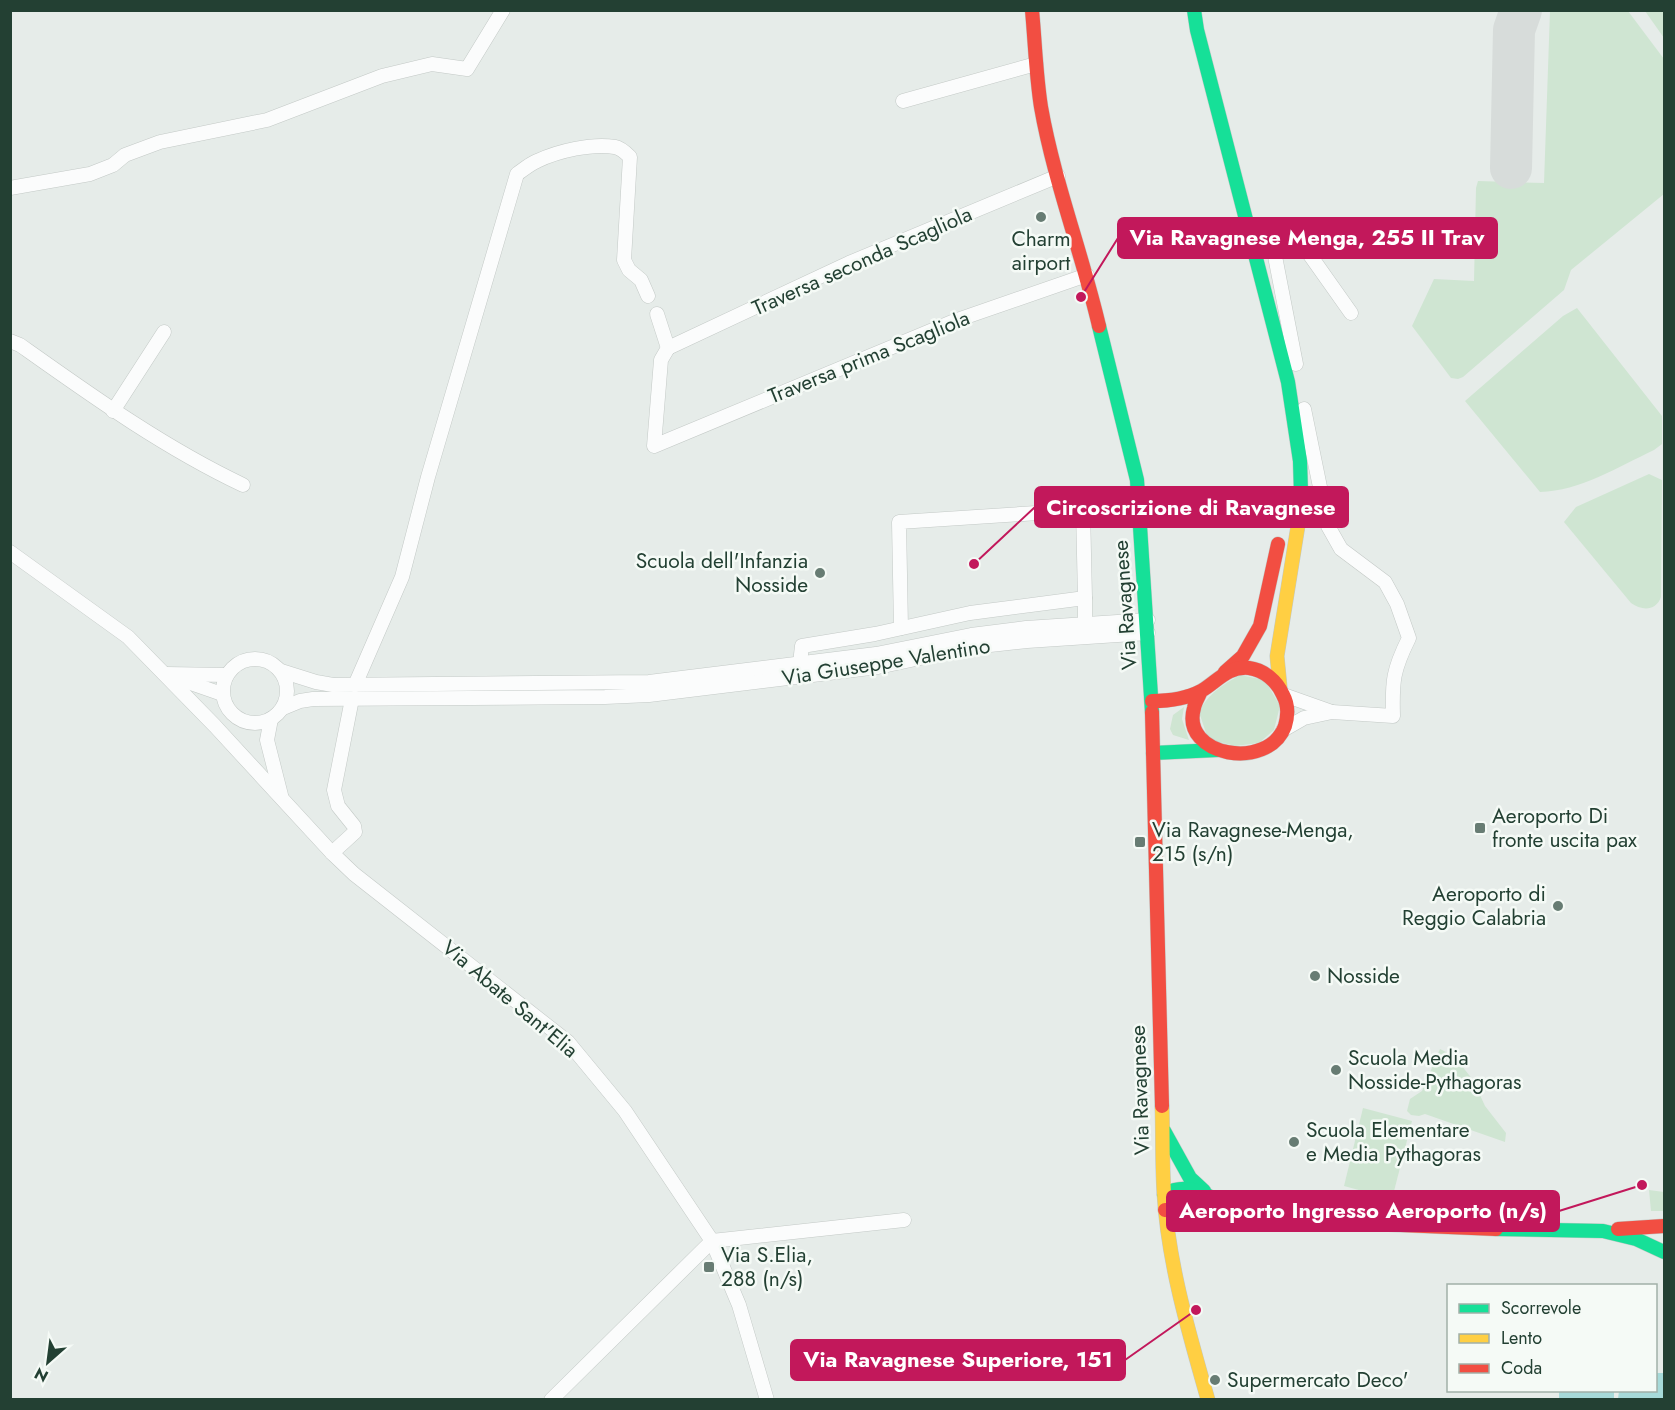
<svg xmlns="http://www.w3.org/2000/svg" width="1675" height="1410" font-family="Jost,sans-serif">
  <rect width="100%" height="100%" fill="#e6ece9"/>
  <g fill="#cfe5d2">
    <polygon points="1550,11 1628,11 1664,59 1664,194 1571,270 1564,290 1463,377 1458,379 1451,378 1412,326 1434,279 1474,281 1476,188 1478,181 1544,183"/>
    <polygon points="1645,11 1664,11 1664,38"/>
    <path d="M1577,308l85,108v28l-8,6c-36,17 -74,41 -114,42l-75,-91 98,-85z"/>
    <path d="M1649,474l13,6 -1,117c-5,14 -19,14 -30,6l-67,-81 12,-15z"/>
    <path d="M1240,675l25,5 15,26 -6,24 -15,13 -24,3 -27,-7 -9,-27c11,-20 22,-26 41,-37z"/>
    <polygon points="1184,707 1182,719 1189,740 1173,735 1170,729 1173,715"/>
    <polygon points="1440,1049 1454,1056 1473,1080 1485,1106 1506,1133 1505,1142 1425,1114 1419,1116 1411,1115 1407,1111 1410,1099 1422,1091"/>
    <polygon points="1363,1108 1412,1121 1392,1199 1344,1186"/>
    <polygon points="1649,1190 1664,1192 1664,1211 1651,1211"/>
  </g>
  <g fill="#a7dad9">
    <polygon points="1656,1373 1664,1373 1664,1399 1618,1399 1619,1391 1656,1390"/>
    <rect x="1559" y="1391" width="55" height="8"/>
  </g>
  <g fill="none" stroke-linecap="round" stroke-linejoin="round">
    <polyline stroke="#d7dcda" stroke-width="42" points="1511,168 1514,30 1521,10"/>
    <defs>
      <g id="street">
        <polyline points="903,101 1036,64"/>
        <polyline points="10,188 90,174 113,165 125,155 160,142 267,120 382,76 432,64 467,69 503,10"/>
        <polyline points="1275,241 1273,246 1296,364"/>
        <polyline points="1273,246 1291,242 1305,248 1351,313"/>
        <polyline points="657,314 668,348"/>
        <path d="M10,341l10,4c72,51 143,102 223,140"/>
        <polyline points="668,348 661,360 654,446 957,320 1087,275"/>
        <polyline points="668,348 849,263 1058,176"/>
        <polyline points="113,411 164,332"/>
        <polyline points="10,552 128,637 215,726 332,853 354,874 568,1042 625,1111 712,1241 739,1305 767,1400"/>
        <polyline points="901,628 899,522 1083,510 1085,598"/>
        <circle cx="255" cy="691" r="32"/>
        <polyline points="800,663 802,646 875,634 970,613 1085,598 1085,633"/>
        <polyline points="281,671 316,682 333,685 649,682 876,654 971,635 1026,628 1148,620"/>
        <polyline points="166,674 226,675"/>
        <polyline points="176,678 222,694"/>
        <path d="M355,685l47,-108 26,-100 89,-303c7,-5 13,-10 20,-13 21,-10 55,-18 78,-14 6,1 11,6 15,10l-6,103 5,10 12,10 7,16"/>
        <polyline points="1284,695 1332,712"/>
        <polyline points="283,708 300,701 313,699 605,697 649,695 878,667 972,647 1027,641 1148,633"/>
        <polyline points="271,719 267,740 281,795"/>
        <path d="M1283,730l21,-12 28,-6 61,4c-1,-35 0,-46 16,-78l-12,-34 -12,-22 -44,-33 -13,-23 -24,-117"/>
        <polyline points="332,853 355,832 354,826 338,806 334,790 352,699"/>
        <polyline points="551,1400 712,1241 904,1220"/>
      </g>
      <g id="fast">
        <polyline points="1194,10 1197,30 1288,382 1300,461 1301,493"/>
        <polyline points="1099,326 1137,480 1152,712"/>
        <polyline points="1153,753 1217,750"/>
        <polyline points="1164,1131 1190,1178 1204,1191"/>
        <path d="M1164,1194c29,-15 50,5 74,21"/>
        <polyline points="1496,1229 1603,1231 1636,1239 1664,1252"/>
      </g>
      <g id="slow">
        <polyline points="1280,687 1277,656 1301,507 1301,493"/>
        <path d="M1162,1106c1,29 0,58 2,87 4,70 25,140 44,207"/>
      </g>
      <g id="jam">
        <path d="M1032,10c3,32 4,65 9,97 13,74 41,146 58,219"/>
        <polyline points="1225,672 1243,656 1260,626 1278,544"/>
        <path d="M1152,701c17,0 34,-2 49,-10 16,-9 26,-25 48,-23 15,2 28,13 34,27 5,9 5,21 2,31 -17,46 -105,30 -91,-18 1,-6 5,-12 7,-17"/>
        <polyline points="1152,712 1162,1106"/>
        <polyline points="1165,1210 1329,1222 1496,1229"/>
        <polyline points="1618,1229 1664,1226"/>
      </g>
    </defs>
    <use href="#street" stroke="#c3c9c6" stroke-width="15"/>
    <use href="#fast" stroke="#c2c9c6" stroke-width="15"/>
    <use href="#slow" stroke="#c2c9c6" stroke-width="15"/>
    <use href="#jam" stroke="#c2c9c6" stroke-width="15"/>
    <use href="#street" stroke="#fbfcfc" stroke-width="14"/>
    <use href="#fast" stroke="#16e098" stroke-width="14"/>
    <use href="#slow" stroke="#ffcf43" stroke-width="14"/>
    <use href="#jam" stroke="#f24e42" stroke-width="14"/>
  </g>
  <g fill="#677c73" stroke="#f5faf6" stroke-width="2">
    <circle cx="1041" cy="217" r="6"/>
    <circle cx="820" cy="573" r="6"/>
    <rect x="1474" y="822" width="12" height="12" rx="3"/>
    <rect x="1134" y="836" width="12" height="12" rx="3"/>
    <circle cx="1558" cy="906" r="6"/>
    <circle cx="1315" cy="976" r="6"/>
    <circle cx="1336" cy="1070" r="6"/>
    <circle cx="1294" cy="1142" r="6"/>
    <rect x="703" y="1261" width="12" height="12" rx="3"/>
    <circle cx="1215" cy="1380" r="6"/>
  </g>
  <g text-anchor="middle" stroke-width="5" stroke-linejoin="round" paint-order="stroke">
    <g font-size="21" fill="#234033" stroke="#f5faf6" text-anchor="start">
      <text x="1041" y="246" text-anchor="middle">Charm<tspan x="1041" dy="24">airport</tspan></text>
      <text x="808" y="568" text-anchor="end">Scuola dell'Infanzia<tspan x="808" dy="24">Nosside</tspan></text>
      <text x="1492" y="823">Aeroporto Di<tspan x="1492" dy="24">fronte uscita pax</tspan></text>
      <text x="1152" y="837">Via Ravagnese-Menga,<tspan x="1152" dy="24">215 (s/n)</tspan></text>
      <text x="1546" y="901" text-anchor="end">Aeroporto di<tspan x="1546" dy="24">Reggio Calabria</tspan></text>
      <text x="1327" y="983">Nosside</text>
      <text x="1348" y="1065">Scuola Media<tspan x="1348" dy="24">Nosside-Pythagoras</tspan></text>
      <text x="1306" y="1137">Scuola Elementare<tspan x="1306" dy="24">e Media Pythagoras</tspan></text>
      <text x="721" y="1262">Via S.Elia,<tspan x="721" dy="24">288 (n/s)</tspan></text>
      <text x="1227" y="1387">Supermercato Deco'</text>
    </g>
    <g font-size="21" fill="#234033" stroke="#f5faf6">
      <text transform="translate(862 261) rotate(-24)" y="7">Traversa seconda Scagliola</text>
      <text transform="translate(869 357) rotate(-22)" y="7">Traversa prima Scagliola</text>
      <text transform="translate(1125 605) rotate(-94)" y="7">Via Ravagnese</text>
      <text transform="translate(886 662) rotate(-9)" y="7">Via Giuseppe Valentino</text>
      <text transform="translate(510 999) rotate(40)" y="7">Via Abate Sant'Elia</text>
      <text transform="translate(1140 1090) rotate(-92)" y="7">Via Ravagnese</text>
    </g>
  </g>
  <path fill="none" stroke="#c2185b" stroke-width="2" d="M1081 297L1118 238M974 564L1035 507M1642 1185L1559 1211M1196 1310L1125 1360"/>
  <g fill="#c2185b" stroke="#f5faf6" stroke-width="2">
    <circle cx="1081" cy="297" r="6"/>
    <circle cx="974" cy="564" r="6"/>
    <circle cx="1642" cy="1185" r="6"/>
    <circle cx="1196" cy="1310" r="6"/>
  </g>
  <g fill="#c2185b" stroke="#c2185b" stroke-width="2">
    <rect x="1118" y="218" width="379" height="40" rx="6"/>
    <rect x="1035" y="487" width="313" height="40" rx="6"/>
    <rect x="1167" y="1191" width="392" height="40" rx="6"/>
    <rect x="791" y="1340" width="334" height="40" rx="6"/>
  </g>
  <g font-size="22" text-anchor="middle" font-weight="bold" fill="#fff">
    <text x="1307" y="245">Via Ravagnese Menga, 255 II Trav</text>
    <text x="1191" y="515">Circoscrizione di Ravagnese</text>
    <text x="1363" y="1218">Aeroporto Ingresso Aeroporto (n/s)</text>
    <text x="958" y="1367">Via Ravagnese Superiore, 151</text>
  </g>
  <rect width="1675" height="1410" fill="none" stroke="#234033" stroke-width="24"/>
  <rect x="1447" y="1284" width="210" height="108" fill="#f5faf6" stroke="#a1b0a8" stroke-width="1.5"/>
  <rect x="1459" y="1304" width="30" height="9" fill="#16e098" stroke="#a1b0a8" stroke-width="1.5"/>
  <text x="1501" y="1314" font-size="18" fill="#234033">Scorrevole</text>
  <rect x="1459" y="1334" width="30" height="9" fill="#ffcf43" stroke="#a1b0a8" stroke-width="1.5"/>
  <text x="1501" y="1344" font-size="18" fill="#234033">Lento</text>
  <rect x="1459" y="1364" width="30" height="9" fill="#f24e42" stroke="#a1b0a8" stroke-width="1.5"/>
  <text x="1501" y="1374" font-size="18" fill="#234033">Coda</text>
  <g transform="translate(48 1362) rotate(208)" stroke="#f5faf6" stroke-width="4.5" paint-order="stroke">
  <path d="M0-4.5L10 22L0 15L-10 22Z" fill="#234033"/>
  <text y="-9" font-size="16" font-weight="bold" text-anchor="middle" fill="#234033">N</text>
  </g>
</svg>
